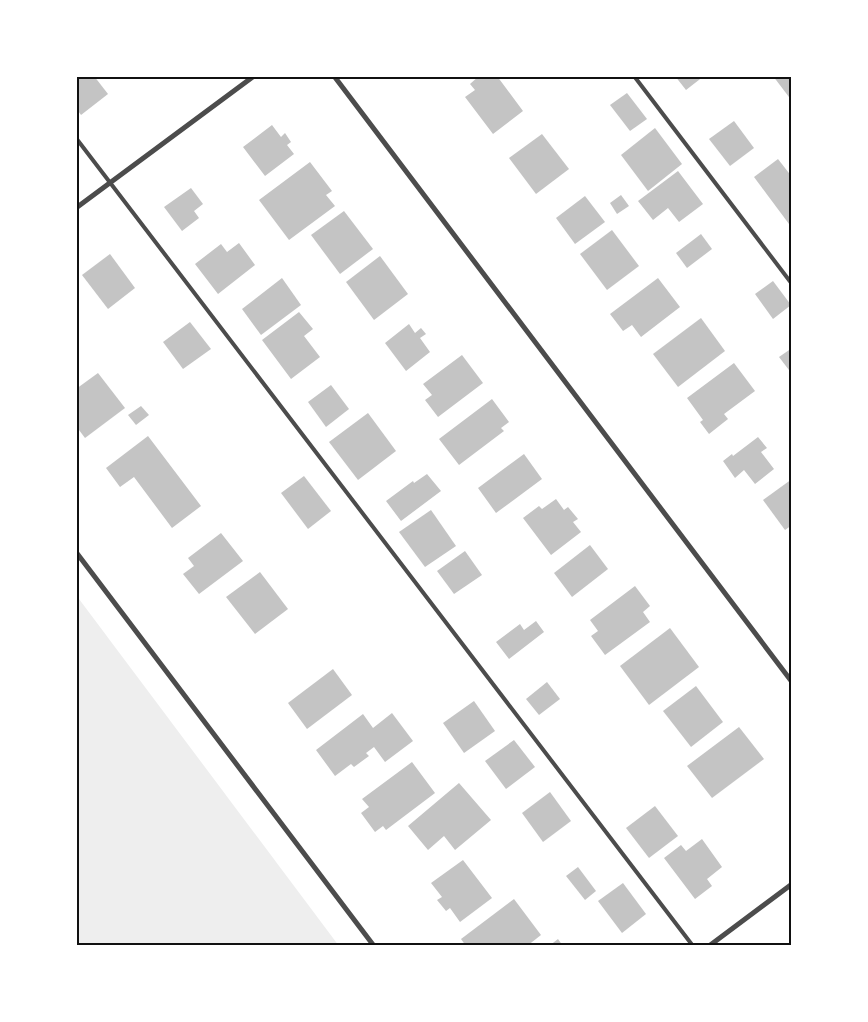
<svg xmlns="http://www.w3.org/2000/svg" width="868" height="1022" font-family="Cabin,sans-serif">
  <rect width="100%" height="100%" fill="#fff"/>
  <polygon fill="#eee" points="76,595 339,946 76,946"/>
  <g fill="#c4c4c4">
    <polygon points="78,76 94,76 108,94 81,115 76,108 76,77"/>
    <polygon points="479,76 497,76 523,111 493,134 465,97 475,90 470,84"/>
    <polygon points="675,76 704,76 686,90"/>
    <polygon points="773,76 792,76 792,101"/>
    <polygon points="627,93 647,119 630,131 610,105"/>
    <polygon points="734,121 754,148 730,166 709,139"/>
    <polygon points="272,125 281,137 285,133 291,142 287,145 294,154 265,176 243,147"/>
    <polygon points="655,128 682,164 648,191 621,155"/>
    <polygon points="542,134 569,169 536,194 509,158"/>
    <polygon points="778,159 792,177 792,222 789,224 754,177"/>
    <polygon points="310,162 332,191 326,195 335,206 289,240 259,200"/>
    <polygon points="678,171 703,204 679,222 668,208 653,220 638,201"/>
    <polygon points="191,188 203,204 194,211 199,218 182,231 164,207"/>
    <polygon points="621,195 629,206 617,214 610,203"/>
    <polygon points="585,196 605,222 575,244 556,218"/>
    <polygon points="344,211 373,249 340,274 311,235"/>
    <polygon points="612,230 639,266 607,290 580,254"/>
    <polygon points="701,234 712,249 687,268 676,253"/>
    <polygon points="239,243 255,265 218,294 195,264 221,244 227,252"/>
    <polygon points="110,254 135,288 108,309 82,275"/>
    <polygon points="380,256 408,294 374,320 346,282"/>
    <polygon points="282,278 301,305 261,335 242,309"/>
    <polygon points="658,278 680,307 641,337 632,325 623,331 610,314"/>
    <polygon points="773,281 791,305 773,319 755,294"/>
    <polygon points="299,312 313,329 304,336 320,357 291,379 262,340"/>
    <polygon points="701,318 725,351 678,387 653,354"/>
    <polygon points="190,322 211,349 183,369 163,342"/>
    <polygon points="409,324 415,333 421,328 426,334 420,338 430,352 406,371 385,343"/>
    <polygon points="792,348 792,374 779,357"/>
    <polygon points="462,355 483,383 438,417 425,400 432,395 423,384"/>
    <polygon points="734,363 755,391 724,414 728,419 709,434 700,422 703,420 687,398"/>
    <polygon points="98,373 125,408 85,438 76,426 76,389"/>
    <polygon points="331,385 349,409 326,427 308,402"/>
    <polygon points="492,399 509,422 501,428 504,431 459,465 439,439"/>
    <polygon points="141,406 149,415 136,425 128,415"/>
    <polygon points="368,413 396,451 358,480 329,442"/>
    <polygon points="148,436 201,506 172,528 134,477 120,487 106,468"/>
    <polygon points="758,437 767,448 761,452 774,469 755,484 744,470 735,478 723,461 732,454 733,456"/>
    <polygon points="524,454 542,479 496,513 478,488"/>
    <polygon points="427,474 441,491 401,521 386,501 413,481 414,483"/>
    <polygon points="304,476 331,511 308,529 281,493"/>
    <polygon points="792,479 792,525 785,530 763,500"/>
    <polygon points="556,499 564,510 568,507 578,519 573,522 581,532 551,555 523,518 539,506 542,509"/>
    <polygon points="431,510 456,546 425,567 399,532"/>
    <polygon points="221,533 243,561 199,594 183,574 194,566 188,558"/>
    <polygon points="590,545 608,569 572,597 554,573"/>
    <polygon points="465,551 482,575 454,594 437,571"/>
    <polygon points="260,572 288,609 255,634 226,597"/>
    <polygon points="635,586 650,606 643,612 650,622 605,655 591,636 598,631 590,620"/>
    <polygon points="536,621 544,632 509,659 496,642 520,624 524,630"/>
    <polygon points="670,628 699,667 649,705 620,666"/>
    <polygon points="333,669 352,695 307,729 288,703"/>
    <polygon points="547,682 560,699 539,715 526,699"/>
    <polygon points="696,686 723,722 691,747 663,711"/>
    <polygon points="474,701 495,731 464,753 443,723"/>
    <polygon points="392,713 413,741 385,762 374,747 366,753 369,756 354,767 351,764 335,776 316,750 363,714 373,728"/>
    <polygon points="739,727 764,759 712,798 687,766"/>
    <polygon points="514,740 535,767 506,789 485,761"/>
    <polygon points="412,762 435,793 386,830 383,826 375,832 361,813 369,807 362,799"/>
    <polygon points="459,783 491,820 455,850 444,836 428,850 408,826"/>
    <polygon points="550,792 571,821 543,842 522,813"/>
    <polygon points="655,806 678,836 649,858 626,828"/>
    <polygon points="702,839 722,867 707,879 712,886 695,899 664,858 681,845 686,851"/>
    <polygon points="463,860 492,898 460,922 450,908 446,911 437,900 442,897 431,883"/>
    <polygon points="578,867 596,891 585,900 566,876"/>
    <polygon points="623,883 646,914 622,933 598,901"/>
    <polygon points="514,899 541,935 527,946 466,946 461,939"/>
    <polygon points="558,939 563,946 549,946"/>
  </g>
  <g fill="none" stroke-linecap="round" stroke-linejoin="round">
    <g stroke="#4c4c4c" stroke-width="4">
      <polyline points="634,76 792,284"/>
      <polyline points="76,138 693,946"/>
    </g>
    <g stroke="#4c4c4c" stroke-width="5">
      <polyline points="334,76 792,682"/>
      <polyline points="76,208 254,76"/>
      <polyline points="76,552 374,946"/>
      <polyline points="709,946 792,884"/>
    </g>
  </g>
  <rect width="868" height="1022" fill="none" stroke="#ffffff" stroke-width="155"/>
  <rect x="78" y="78" width="712" height="866" fill="none" stroke="#111" stroke-width="2"/>
</svg>
